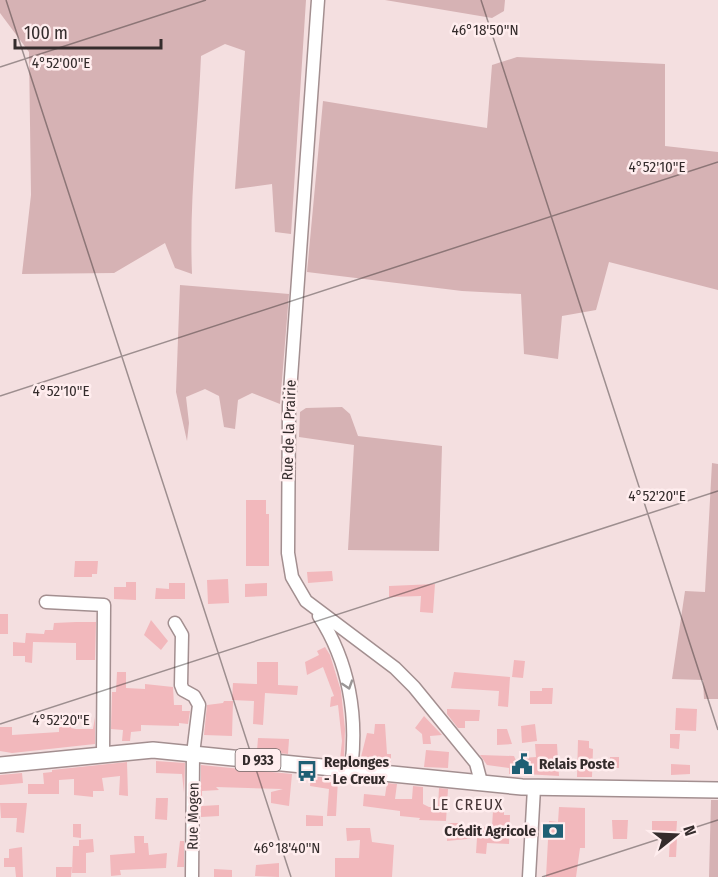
<svg xmlns="http://www.w3.org/2000/svg" width="718" height="877" font-family="'Fira Sans Condensed',sans-serif">
  <rect width="100%" height="100%" fill="#f4dfe0"/>
  <g fill="#d6b2b4">
    <path d="M0,0h306l-15,234 -16,-2 -3,-48 -37,5 10,-138 -20,-7 -24,12c-3,73 -12,145 -9,218l-17,-6 -10,-25 -51,30 -92,1 9,-79 -2,-143 -29,-39z"/>
    <polygon points="385,0 505,0 504,11 492,18"/>
    <polygon points="517,57 665,64 665,146 718,152 718,290 609,262 596,310 562,316 558,359 524,354 521,294 462,291 307,272 323,101 487,128 492,65"/>
    <polygon points="180,285 289,294 280,404 252,393 238,400 235,429 224,427 219,396 205,389 186,397 189,423 187,441 176,392"/>
    <polygon points="342,407 350,414 358,436 442,446 439,551 348,550 354,445 299,437 300,412 306,408"/>
    <polygon points="712,463 718,464 718,699 704,699 703,680 672,679 685,591 705,592"/>
    <polygon points="711,800 718,800 718,877 709,877"/>
  </g>
  <g fill="#f2b8bc">
    <polygon points="246,500 266,500 266,514 269,514 269,566 246,566"/>
    <polygon points="75,561 98,561 97,574 92,574 92,577 74,577"/>
    <polygon points="332,571 333,581 308,583 307,572"/>
    <polygon points="228,579 229,603 208,604 207,580"/>
    <polygon points="126,582 136,582 136,600 114,599 114,587 126,587"/>
    <polygon points="169,583 185,583 185,599 155,599 156,588 169,589"/>
    <polygon points="267,583 267,596 245,597 245,584"/>
    <polygon points="435,584 433,613 420,612 421,596 389,597 389,586"/>
    <rect x="0" y="614" width="8" height="20"/>
    <polygon points="151,620 168,641 161,650 144,635"/>
    <polygon points="76,622 96,622 95,660 76,660 76,643 33,642 32,663 25,662 25,656 13,656 13,642 25,643 26,633 44,634 45,630 53,630 54,623"/>
    <polygon points="325,647 330,655 341,691 345,729 344,759 340,759 342,741 338,705 330,707 331,697 334,696 323,667 307,675 305,662 319,655 317,651"/>
    <polygon points="514,660 525,661 523,678 512,677"/>
    <polygon points="257,662 278,662 278,685 298,686 297,695 265,693 263,725 253,724 254,701 232,700 233,683 257,684"/>
    <polygon points="117,672 126,672 126,688 145,689 145,684 173,687 174,705 182,705 182,711 190,711 188,724 179,723 179,726 141,725 141,731 131,732 130,741 122,741 123,730 111,729 112,692 116,692"/>
    <polygon points="454,672 510,677 508,707 498,706 499,691 451,688"/>
    <polygon points="542,688 553,688 552,704 530,704 530,691 542,691"/>
    <polygon points="224,701 233,701 232,736 204,735 207,705 223,703"/>
    <polygon points="676,708 697,709 696,731 675,730"/>
    <polygon points="447,709 480,710 479,721 465,721 465,728 458,728 447,714"/>
    <polygon points="424,716 442,735 430,736 431,744 423,744 422,734 415,728"/>
    <polygon points="59,717 70,717 71,728 76,729 93,729 95,717 95,744 12,753 0,751 0,727 12,727 12,735 59,732"/>
    <polygon points="375,724 385,724 387,754 391,754 391,764 360,761 367,733 374,734"/>
    <polygon points="535,724 537,741 522,743 521,726"/>
    <polygon points="497,729 507,729 512,744 497,745"/>
    <polygon points="670,734 680,734 679,749 670,748"/>
    <polygon points="258,738 289,739 288,754 257,751"/>
    <polygon points="578,740 589,741 589,748 593,749 592,777 577,777"/>
    <polygon points="535,744 557,744 559,776 525,774 523,758 536,757"/>
    <polygon points="426,750 449,752 448,768 424,767"/>
    <polygon points="480,755 514,756 522,774 509,774 509,768 487,765"/>
    <polygon points="610,757 619,757 619,768 609,768"/>
    <polygon points="156,761 185,763 184,793 182,774 156,773"/>
    <polygon points="127,762 128,796 119,795 120,776 102,778 104,791 93,791 93,797 74,795 74,779 59,780 59,794 28,794 28,784 44,784 43,773 52,772 52,770"/>
    <polygon points="671,764 690,765 690,774 671,775"/>
    <polygon points="201,765 292,774 289,806 271,803 271,792 283,789 216,787 219,790 202,791 202,806 219,805 219,816 201,817"/>
    <polygon points="22,773 23,783 0,785 0,775"/>
    <polygon points="311,776 338,779 336,816 327,816 329,789 310,786"/>
    <polygon points="387,783 397,784 395,799 412,799 413,786 423,787 423,804 429,807 438,807 439,788 448,789 446,821 419,820 420,818 400,816 400,811 363,806 364,794 385,796"/>
    <polygon points="156,798 168,798 167,820 155,819"/>
    <polygon points="0,803 27,803 24,833 16,832 17,818 1,818"/>
    <polygon points="559,807 585,808 585,848 580,848 576,877 546,877 549,821 558,822"/>
    <polygon points="493,811 504,811 504,815 510,815 509,844 487,843 486,854 476,853 477,838 447,841 448,823 464,823 464,827 492,827"/>
    <polygon points="306,815 323,816 323,826 306,826"/>
    <polygon points="612,820 628,820 627,839 613,839"/>
    <polygon points="652,821 677,821 676,836 652,835"/>
    <polygon points="73,824 81,824 81,838 73,837"/>
    <polygon points="346,828 370,828 372,842 394,845 392,877 335,877 335,858 359,858 360,840 347,841"/>
    <polygon points="134,836 144,836 144,843 148,843 149,855 167,853 166,868 120,870 121,875 111,876 110,855 135,853"/>
    <polygon points="670,838 677,838 676,857 669,857"/>
    <polygon points="93,839 94,852 86,853 86,873 72,873 73,846 79,846 79,840"/>
    <polygon points="180,841 184,841 184,867 177,867"/>
    <polygon points="22,847 23,877 16,877 15,867 4,867 4,858 9,858 9,849"/>
    <polygon points="279,863 279,877 255,876 256,865"/>
    <polygon points="56,867 72,867 71,877 56,877"/>
    <polygon points="214,869 232,870 232,877 214,877"/>
  </g>
  <g fill="none" stroke-linecap="round" stroke-linejoin="round">
    <defs>
      <g id="minor">
        <polyline points="318,0 289,406 288,553 292,577 306,601 395,668 414,687 476,763 481,782"/>
        <polyline points="46,602 104,605 103,754"/>
        <path d="M319,616c30,46 39,100 32,153"/>
        <polyline points="175,623 182,635 181,685 183,690 194,696 199,705 193,754 192,877"/>
        <polyline points="529,877 534,788"/>
      </g>
      <polyline id="major" points="0,765 153,750 522,787 718,790"/>
    </defs>
    <use href="#minor" stroke="#a38f90" stroke-width="15"/>
    <use href="#major" stroke="#a38f90" stroke-width="18"/>
    <use href="#minor" stroke="#fff" stroke-width="12"/>
    <use href="#major" stroke="#fff" stroke-width="15"/>
  </g>
  <defs><path id="oneway-chevron" d="M-2-3.5L2.5 0L-2 3.5" fill="none" stroke-width="1.6" stroke-linecap="round" stroke-linejoin="round" transform="scale(1.5)"/></defs>
  <use stroke="#9a9696" href="#oneway-chevron" transform="translate(348 685) rotate(72)"/>
  <path fill="none" stroke="#342c2c" stroke-width="1.5" stroke-opacity="0.45" d="M6,0l285,877M481,0l237,730M0,67l206,-67M0,396l718,-234M0,724l718,-233M542,877l176,-57"/>
  <defs>
    <symbol id="civic-bare" viewBox="-9 -9 18 18"><path d="M-.6-6.5H3V-4.5H.6V-3L4-1V1h2V6H-6V1h2V-1L-.6-3ZM-1.2 2.5V6h2.4V2.5Z" fill="#1f5f74" stroke="#ffedee" stroke-width="2.5" paint-order="stroke"/></symbol>
    <symbol id="bus-bare" viewBox="-9 -9 18 18"><path d="M-5-6H5V4H4V6H2V4H-2V6H-4V4H-5ZM-3.5-4V0h7V-4ZM-3.5 1.2v1.5H-2V1.2ZM2 1.2v1.5H3.5V1.2Z" fill="#1f5f74" stroke="#ffedee" stroke-width="2.5" paint-order="stroke"/></symbol>
    <symbol id="bank-bare" viewBox="-9 -9 18 18"><path d="M-6-4H6V4H-6ZM0-2.3a2.3 2.3 0 1 0 0 4.6a2.3 2.3 0 1 0 0-4.6Z" fill="#1f5f74" stroke="#ffedee" stroke-width="2.5" paint-order="stroke"/></symbol>
  </defs>
  <g fill-rule="evenodd">
    <use href="#civic-bare" x="507" y="749" width="30" height="30"/>
    <use href="#bus-bare" x="292" y="756" width="30" height="30"/>
    <use href="#bank-bare" x="538" y="816" width="30" height="30"/>
  </g>
  <g text-anchor="middle" stroke-width="5" stroke-linejoin="round" paint-order="stroke">
    <rect fill="#ffedee" stroke="#716666" stroke-width="1.5" x="235.5" y="749" width="45" height="22" rx="4.5"/>
    <g font-size="14" font-weight="bold" fill="#342c2c">
      <text x="258" y="765">D 933</text>
    </g>
    <g font-size="15" fill="#342c2c" stroke="#ffedee">
      <text transform="translate(289 430) rotate(-88)" y="5">Rue de la Prairie</text>
      <text transform="translate(193 816) rotate(-89)" y="5">Rue Mogen</text>
    </g>
    <g font-size="15" font-weight="bold" fill="#342c2c" stroke="#ffedee" text-anchor="start">
      <text x="324" y="767">Replonges<tspan x="324" dy="17">- Le Creux</tspan></text>
      <text x="539" y="769">Relais Poste</text>
      <text x="536" y="836" text-anchor="end">Crédit Agricole</text>
    </g>
    <g font-size="16" letter-spacing="1.5" fill="#453536" stroke="#ffedee">
      <text x="468" y="810">LE CREUX</text>
    </g>
  </g>
  <g font-size="15" text-anchor="middle" fill="#342c2c" stroke="#ffedee" stroke-width="5" stroke-linejoin="round" paint-order="stroke">
    <text x="485" y="35">46°18'50"N</text>
    <text x="61" y="68">4°52'00"E</text>
    <text x="657" y="172">4°52'10"E</text>
    <text x="61" y="396">4°52'10"E</text>
    <text x="657" y="501">4°52'20"E</text>
    <text x="61" y="725">4°52'20"E</text>
    <text x="287" y="853">46°18'40"N</text>
  </g>
  <g transform="translate(676 835) rotate(72)" stroke="#ffedee" stroke-width="4.5" paint-order="stroke">
  <path d="M0-4.5L10 22L0 15L-10 22Z" fill="#342c2c"/>
  <text y="-9" font-size="16" font-weight="bold" text-anchor="middle" fill="#342c2c">N</text>
  </g>
  <path d="M15 39v9h146v-9" fill="none" stroke="#342c2c" stroke-width="3"/>
  <text x="24" y="39" font-size="18" fill="#342c2c" stroke="#ffedee" stroke-width="4.5" paint-order="stroke">100 m</text>
</svg>
